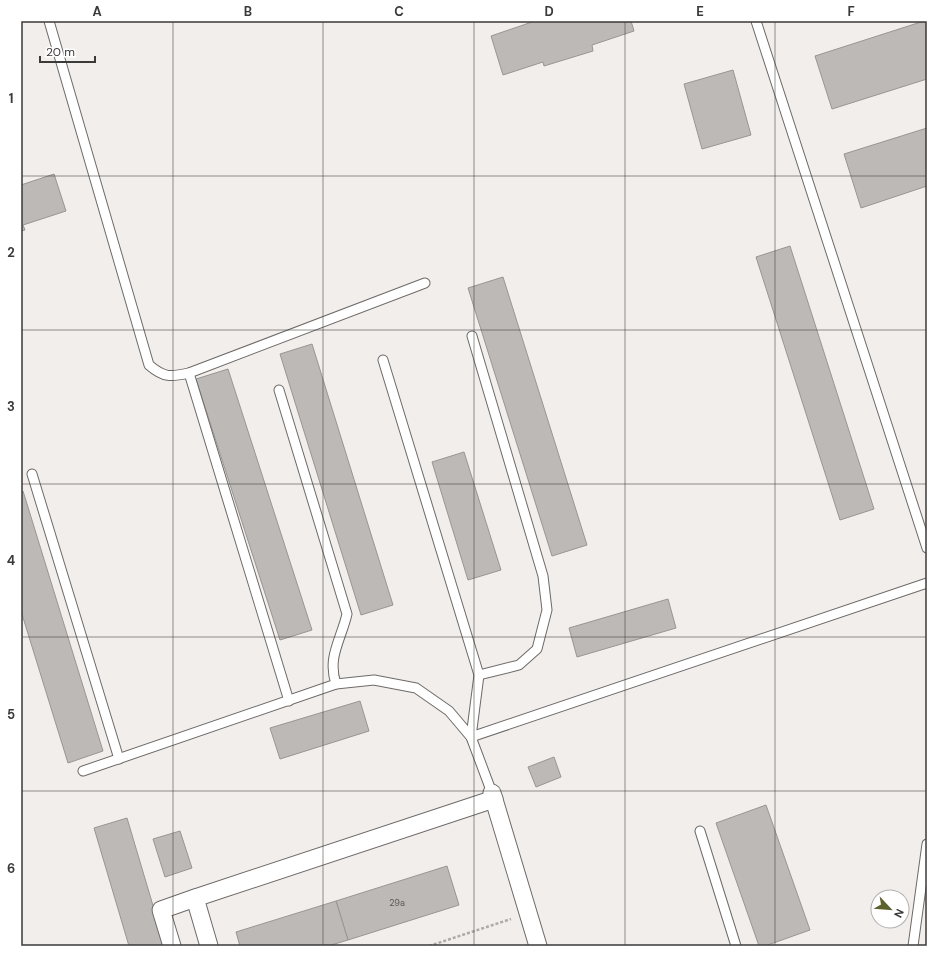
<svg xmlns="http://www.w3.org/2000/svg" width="948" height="967" font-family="'DM Sans',sans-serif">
  <rect width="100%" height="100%" fill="#f2eeec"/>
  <g fill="#bdb9b7" stroke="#999593">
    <polygon points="532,21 631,21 634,31 592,45 593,51 544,66 543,62 503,75 491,36 532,22"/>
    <polygon points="924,21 927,21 927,79 832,109 815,56"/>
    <polygon points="733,70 751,135 702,149 684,84"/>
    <polygon points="927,128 927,186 861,208 844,154"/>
    <polygon points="54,174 66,211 23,225 25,230 21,231 21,185"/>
    <polygon points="790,246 874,509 840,520 756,257"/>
    <polygon points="503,277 587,545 552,556 468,288"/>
    <polygon points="312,344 393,605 361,615 280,354"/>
    <polygon points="228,369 312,630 280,640 196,379"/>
    <polygon points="464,452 501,570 468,580 432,462"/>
    <polygon points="23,491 103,751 68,763 21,611 21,492"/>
    <polygon points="668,599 676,628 577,657 569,628"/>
    <polygon points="360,701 369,731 280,759 270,728"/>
    <polygon points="554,757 561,777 536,787 528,767"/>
    <polygon points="766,805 810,930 765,946 759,946 716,823"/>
    <polygon points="127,818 165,946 129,946 94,828"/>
    <polygon points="180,831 192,868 165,877 153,839"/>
    <polygon points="447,866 459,905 348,940 336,901"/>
    <polygon points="336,901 348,940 328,946 240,946 236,932"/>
  </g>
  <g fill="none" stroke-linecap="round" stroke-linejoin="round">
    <defs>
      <g id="service">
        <path d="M49,21l100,344c15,13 22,12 40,8l236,-90"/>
        <polyline points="756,21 927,548"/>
        <polyline points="472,336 543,576 547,610 537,649 519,665 479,675"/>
        <polyline points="383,360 479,675 471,737 927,583"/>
        <polyline points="189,373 289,701"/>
        <path d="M279,390l68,224c-6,26 -20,43 -11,70"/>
        <polyline points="32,474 119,759"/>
        <polyline points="83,771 336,684 374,680 416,688 449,711 471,737 492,793"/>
        <polyline points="700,831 736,946"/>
        <polyline points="913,946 927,844"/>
      </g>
      <g id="minor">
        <polyline points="492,793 538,946"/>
        <polyline points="172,946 161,910 195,898"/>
        <polyline points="209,946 195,898 494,799"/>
      </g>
    </defs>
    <use href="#service" stroke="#6e6a68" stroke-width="11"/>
    <use href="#minor" stroke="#6e6a68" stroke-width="19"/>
    <polyline stroke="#adaaa9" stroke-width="2.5" stroke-dasharray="3 2" stroke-linecap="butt" points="429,946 511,919"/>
    <use href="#service" stroke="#fff" stroke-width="9"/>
    <use href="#minor" stroke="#fff" stroke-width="17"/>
  </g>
  <path fill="none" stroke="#3b3a39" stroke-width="1" stroke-opacity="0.55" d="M173,21v925M323,21v925M474,21v925M625,21v925M775,21v925M21,176h906M21,330h906M21,484h906M21,637h906M21,791h906"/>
  <g text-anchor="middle" stroke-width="3" stroke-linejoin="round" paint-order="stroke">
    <g font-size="9" fill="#5c5a58">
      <text x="397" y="906">29a</text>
    </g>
  </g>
  <rect width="948" height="967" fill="none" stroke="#ffffff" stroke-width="44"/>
  <g transform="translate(890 909) rotate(116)"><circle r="19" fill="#ffffff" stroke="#b1b0b0"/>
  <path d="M0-3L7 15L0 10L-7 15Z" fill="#5d612e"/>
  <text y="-6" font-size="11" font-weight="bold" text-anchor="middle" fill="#3b3a39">N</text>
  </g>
  <path d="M40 56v6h55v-6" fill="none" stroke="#3b3a39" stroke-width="2"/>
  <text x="46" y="56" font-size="12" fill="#3b3a39" stroke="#ffffff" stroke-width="3" paint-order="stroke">20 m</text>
  <rect x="22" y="22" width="904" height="923" fill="none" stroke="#3b3a39" stroke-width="1.5"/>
  <g font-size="13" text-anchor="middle" font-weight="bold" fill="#3b3a39">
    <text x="97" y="16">A</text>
    <text x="248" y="16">B</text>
    <text x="399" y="16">C</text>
    <text x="549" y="16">D</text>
    <text x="700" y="16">E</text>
    <text x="851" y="16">F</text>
    <text x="11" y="103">1</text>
    <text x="11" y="257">2</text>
    <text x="11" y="411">3</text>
    <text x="11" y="565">4</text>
    <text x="11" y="719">5</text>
    <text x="11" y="873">6</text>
  </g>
</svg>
